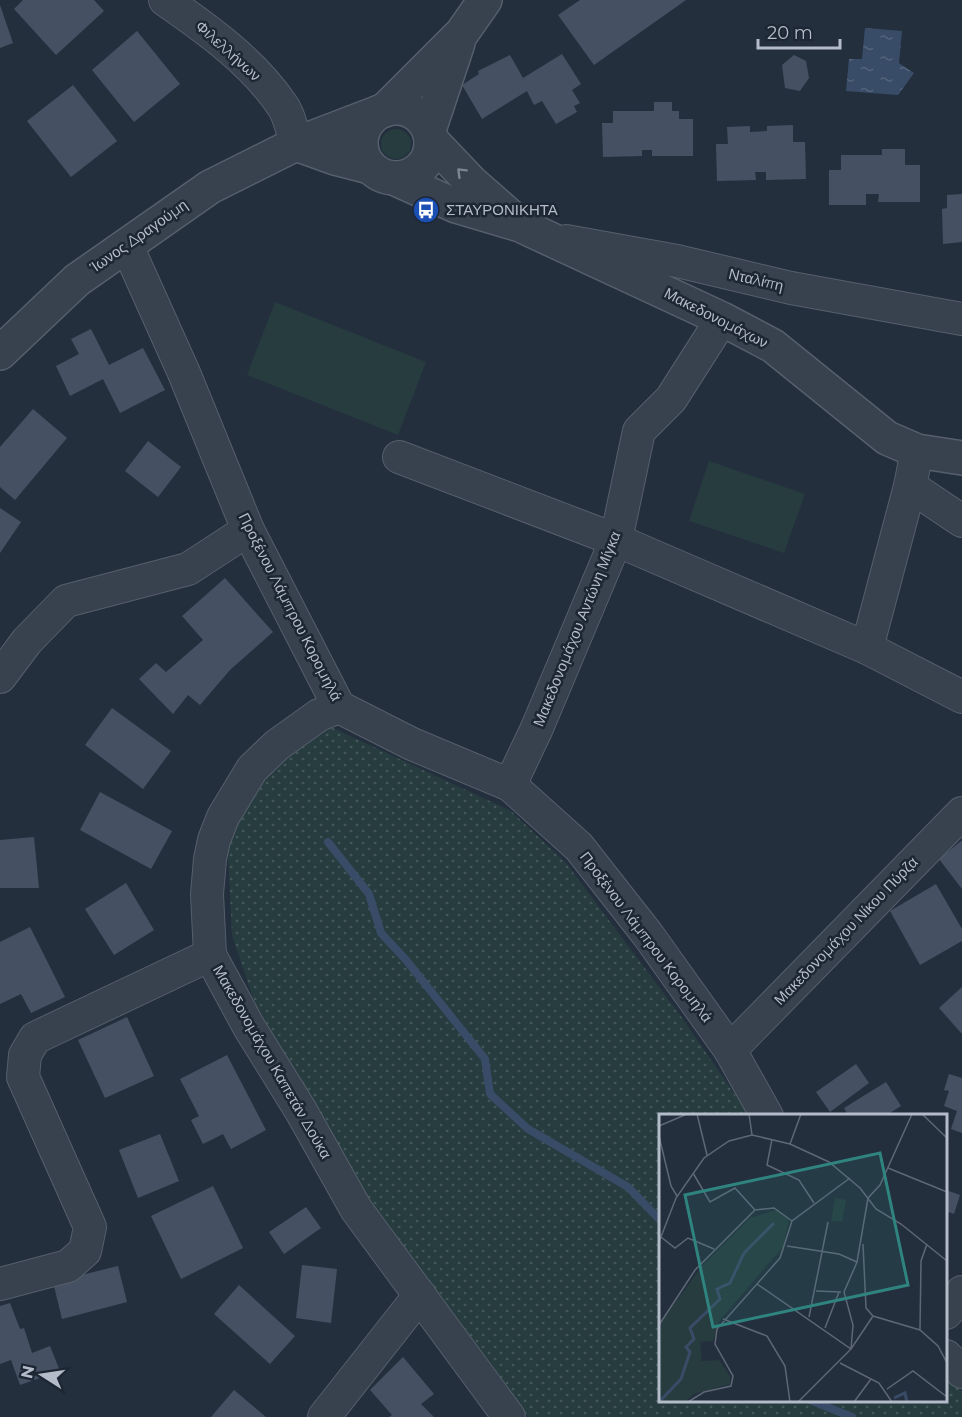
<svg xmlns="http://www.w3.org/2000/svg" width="962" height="1417" font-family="Montserrat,sans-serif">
  <defs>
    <pattern id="grass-dots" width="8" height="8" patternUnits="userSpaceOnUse" patternTransform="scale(1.5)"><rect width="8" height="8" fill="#263c3f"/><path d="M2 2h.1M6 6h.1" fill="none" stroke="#435659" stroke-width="1.8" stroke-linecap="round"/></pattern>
    <pattern id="water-ripples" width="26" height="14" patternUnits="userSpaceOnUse" patternTransform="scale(1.5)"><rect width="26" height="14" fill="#394c67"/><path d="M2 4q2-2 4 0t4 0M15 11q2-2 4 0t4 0" fill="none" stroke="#53647b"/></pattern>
  </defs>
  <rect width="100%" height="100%" fill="#242f3e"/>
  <polygon fill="url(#grass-dots)" points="331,727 511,811 566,863 680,1015 749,1115 660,1116 660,1400 946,1400 946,1378 962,1391 962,1417 528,1417 460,1322 415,1276 343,1157 254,1001 232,935 228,852 238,808 264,771"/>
  <g fill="#263c3f">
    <circle cx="396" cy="144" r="15"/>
    <polygon points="275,302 426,362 398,435 247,375"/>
    <polygon points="709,461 805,494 784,553 689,521"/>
  </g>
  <polygon fill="url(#water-ripples)" points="865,28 902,31 899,63 914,73 898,95 846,91 849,59 862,59"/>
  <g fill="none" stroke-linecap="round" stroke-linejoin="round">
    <g stroke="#394c67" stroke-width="8">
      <polyline points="328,842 369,894 381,933 406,960 485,1059 490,1094 528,1129 628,1187 660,1220"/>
      <polyline points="810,1400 852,1417"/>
    </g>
  </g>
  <g fill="#455162">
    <polygon points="23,0 94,0 104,11 56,55 14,9"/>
    <polygon points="580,0 686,0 594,65 558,15"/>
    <polygon points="0,5 13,43 0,48"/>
    <polygon points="137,31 180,84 134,122 92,70"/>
    <polygon points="562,54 581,84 572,90 580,103 574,106 577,112 556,124 542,101 534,105 527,91 482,119 462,85 479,74 478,71 510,55 523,78"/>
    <polygon points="794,55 806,61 809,78 800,91 785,88 782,65"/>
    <polygon points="73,85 117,141 71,177 27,121"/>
    <polygon points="654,102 672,102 672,111 679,111 679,119 693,119 693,156 652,156 652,150 642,150 642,156 603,157 602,123 613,123 613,111 654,111"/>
    <polygon points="793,125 793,142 805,142 806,179 766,180 766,172 755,172 756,180 717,181 716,144 728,144 727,127 750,126 750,132 767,131 767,126"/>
    <polygon points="882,149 905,149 905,165 920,165 920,202 878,202 879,194 866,194 866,205 829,205 829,170 841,170 841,155 882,155"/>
    <polygon points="962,194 962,242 943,244 942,209 947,208 947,195"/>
    <polygon points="91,329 109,365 143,348 165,390 120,413 103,379 70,396 56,366 79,354 71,339"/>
    <polygon points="33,409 67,438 15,500 0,487 0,447"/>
    <polygon points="148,441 181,467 158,497 125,471"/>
    <polygon points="0,508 21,522 0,553"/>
    <polygon points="225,578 273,632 230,670 200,705 188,695 173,714 139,679 156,663 166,672 203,640 182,616"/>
    <polygon points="112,708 171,751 143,789 85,745"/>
    <polygon points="100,792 172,831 151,869 80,830"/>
    <polygon points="34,837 39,888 0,888 0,840"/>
    <polygon points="961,841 962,842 962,889 939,859"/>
    <polygon points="126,883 154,930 114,955 85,909"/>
    <polygon points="936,884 962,929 962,941 920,965 890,911"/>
    <polygon points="30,927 65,997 31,1013 21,994 0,1004 0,942"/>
    <polygon points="962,987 962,1034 939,1008"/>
    <polygon points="127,1017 154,1076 105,1098 78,1040"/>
    <polygon points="227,1055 266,1130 231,1149 223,1134 203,1144 191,1120 199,1116 180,1079"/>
    <polygon points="856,1064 869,1083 830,1112 816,1092"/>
    <polygon points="949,1074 962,1078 962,1133 951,1129 957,1111 944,1106 949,1091 944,1090"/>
    <polygon points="886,1082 901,1106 885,1116 849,1116 844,1108"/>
    <polygon points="160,1134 179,1181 138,1198 119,1150"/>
    <polygon points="213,1186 243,1248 181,1279 151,1216"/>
    <polygon points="946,1190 960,1195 954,1214 946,1211"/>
    <polygon points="306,1207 321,1228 284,1254 269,1232"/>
    <polygon points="302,1265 337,1269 331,1323 296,1318"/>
    <polygon points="118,1266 127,1302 62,1319 53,1282"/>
    <polygon points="239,1285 295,1336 270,1364 214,1314"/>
    <polygon points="10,1303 20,1329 24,1328 32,1353 50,1346 60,1371 20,1385 11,1360 0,1364 0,1306"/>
    <polygon points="403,1357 434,1394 421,1404 434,1417 389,1417 392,1415 370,1390"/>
    <polygon points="234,1390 266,1417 211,1417"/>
  </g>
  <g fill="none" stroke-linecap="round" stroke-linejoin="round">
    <defs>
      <g id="minor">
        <path d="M165,0c42,29 88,62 117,105 8,11 10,26 14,39"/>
        <polyline points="566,241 677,261 791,288 962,319"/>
        <polyline points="127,246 184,373 248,530 339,707 412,744 510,785 579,847 648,935 730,1050 767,1116"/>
        <polyline points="399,457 616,540 867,648 962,697"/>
        <polyline points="910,486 962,521"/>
        <polyline points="867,648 910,486 917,451"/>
        <polyline points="0,677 27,641 66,601 188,569 248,530"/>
        <polyline points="339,707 319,715 277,745 252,769 223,817 214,840 210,859 207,894 210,955 249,1027 301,1111 356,1209 509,1417"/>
        <polyline points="510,785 537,728 616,540 639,431 671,399 722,319"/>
        <polyline points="730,1050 962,813"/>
        <polyline points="0,1284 68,1266 85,1251 90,1227 23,1077 25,1055 35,1038 210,955"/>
        <polyline points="946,1313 954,1304 962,1292"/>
        <polyline points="946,1356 962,1372"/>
        <polyline points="324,1417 420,1295"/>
      </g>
      <g id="tertiary">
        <circle cx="396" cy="143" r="35"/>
        <polyline points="385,110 462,33 485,0"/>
        <polyline points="429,130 458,43"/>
        <polyline points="431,140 471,182 512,218"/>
        <polyline points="296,144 335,158 370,167"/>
        <polyline points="396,179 456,206 520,225 722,319 773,346 887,438 917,451 962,458"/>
        <polyline points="0,353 77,280 210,187 296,144 377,113"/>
      </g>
    </defs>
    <use href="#minor" stroke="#565f6c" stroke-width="34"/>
    <use href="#tertiary" stroke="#565f6c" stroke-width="36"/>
    <use href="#minor" stroke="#38414e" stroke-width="32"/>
    <use href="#tertiary" stroke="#38414e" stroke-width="33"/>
  </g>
  <defs><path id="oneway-chevron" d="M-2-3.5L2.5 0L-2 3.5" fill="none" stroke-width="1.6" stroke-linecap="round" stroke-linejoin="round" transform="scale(1.5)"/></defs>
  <use stroke="#7c8592" href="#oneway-chevron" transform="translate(461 172) rotate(-135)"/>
  <defs>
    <symbol id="bus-disc" viewBox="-11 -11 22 22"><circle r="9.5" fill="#1a4fb4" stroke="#1d2633"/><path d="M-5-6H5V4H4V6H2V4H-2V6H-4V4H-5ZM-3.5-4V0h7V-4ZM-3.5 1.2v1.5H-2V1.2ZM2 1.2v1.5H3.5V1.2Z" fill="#fff"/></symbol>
  </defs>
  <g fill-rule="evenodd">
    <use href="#bus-disc" x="411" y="195" width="30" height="30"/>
  </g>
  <g text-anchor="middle" stroke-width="5" stroke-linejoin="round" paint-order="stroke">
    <g font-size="15" fill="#b4bcc9" stroke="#1d2633">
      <text transform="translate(228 51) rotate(42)" y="5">Φιλελλήνων</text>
      <text transform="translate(139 236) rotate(-35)" y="5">Ίωνος Δραγούμη</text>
      <text transform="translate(756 280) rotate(13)" y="5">Νταλίπη</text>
      <text transform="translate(716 318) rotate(27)" y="5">Μακεδονομάχων</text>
      <text transform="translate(290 607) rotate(63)" y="5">Προξένου Λάμπρου Κορομηλά</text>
      <text transform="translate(577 629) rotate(-68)" y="5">Μακεδονομάχου Αντώνη Μίγκα</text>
      <text transform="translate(846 931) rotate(-46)" y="5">Μακεδονομάχου Νίκου Πύρζα</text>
      <text transform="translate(646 937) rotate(53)" y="5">Προξένου Λάμπρου Κορομηλά</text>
      <text transform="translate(272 1062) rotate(60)" y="5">Μακεδονομάχου Καπετάν Δούκα</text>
    </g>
    <g font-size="15" fill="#b4bcc9" stroke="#1d2633" text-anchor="start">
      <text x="446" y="215">ΣΤΑΥΡΟΝΙΚΗΤΑ</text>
    </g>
  </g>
  <g transform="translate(659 1114)">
    <rect width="288" height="288" fill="#242f3e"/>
    <path d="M117,96l13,10 -6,27 -63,73 -7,21 -13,1 2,19 17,-1 11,16v8l-36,10 -9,8h-26v-77l43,-59 48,-48z" fill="#263c3f"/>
    <path d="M176,84l11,2 -4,22 -11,-1z" fill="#263c3f"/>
    <path fill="none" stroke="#394c67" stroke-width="3" d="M235,284l11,-5 2,9M0,288l22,-23 9,-27 -4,-5 8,-8 -4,-11 30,-29 -3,-10 13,-6 14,-30 30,-30"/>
    <path fill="none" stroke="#5e6776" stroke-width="1.5" d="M38,0l10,41M90,0l3,21M263,0l25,24M0,12l28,-12M0,22l12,50 6,10M113,25l-5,26 32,15 15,23M131,30l11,-30M229,54l59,24M34,59l17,29 25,-14 20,22M209,84l12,-13 32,-71M2,123l14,11 13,-10 26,11M0,128l17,-44 28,-40 25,-17 23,-6 38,9 39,18 31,26 16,21 25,15 46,37M204,130l3,64 7,8 47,14 18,16 9,17M128,132l52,8 18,8M98,170l94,65 22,-33M157,177l25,1M150,203l19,-95M64,205l44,17 18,30 5,36M0,211l36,-55 60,-60 19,-2 18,13M166,214l14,-36M261,216l1,-69 6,-17M181,249l39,20 13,19M228,275l26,-18 34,26M29,288l16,-10 27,-6 2,-10 -18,-32 2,-15 63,-71 12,-37 58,-43M139,288l53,-53 2,-24 -9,-33 13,-30 11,-64M195,288l17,-23"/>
    <path fill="#308480" fill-opacity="0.15" stroke="#308480" stroke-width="3" d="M221,39l28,132 -195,42 -28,-132z"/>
    <rect width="288" height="288" fill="none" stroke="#b4bcc9" stroke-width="3"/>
  </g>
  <g transform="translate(42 1375) rotate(282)" stroke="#1d2633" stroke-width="4.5" paint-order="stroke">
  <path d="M0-4.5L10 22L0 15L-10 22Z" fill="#b4bcc9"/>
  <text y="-9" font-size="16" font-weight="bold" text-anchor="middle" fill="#b4bcc9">N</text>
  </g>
  <path d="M758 39v9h82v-9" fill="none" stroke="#b4bcc9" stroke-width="3"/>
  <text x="767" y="39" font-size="18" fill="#b4bcc9" stroke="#1d2633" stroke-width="4.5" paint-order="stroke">20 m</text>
</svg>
